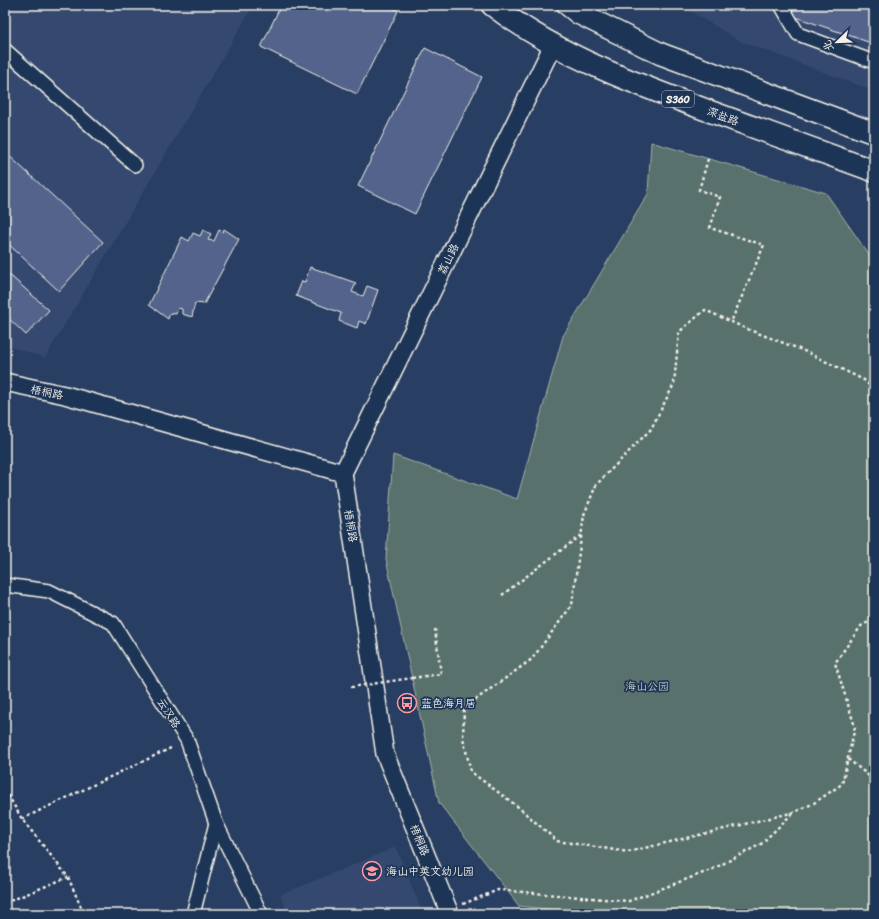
<svg xmlns="http://www.w3.org/2000/svg" width="879" height="919" font-family="Sriracha,'LXGW WenKai TC',sans-serif">
  <rect width="100%" height="100%" fill="#283e62"/>
  <filter id="ink" filterUnits="userSpaceOnUse"><feTurbulence type="fractalNoise" baseFrequency=".025" numOctaves="2"/><feDisplacementMap in="SourceGraphic" scale="8" xChannelSelector="R" yChannelSelector="G"/><feConvolveMatrix kernelMatrix="1 2 1 2 8 2 1 2 1" color-interpolation-filters="sRGB"/></filter>
  <g filter="url(#ink)">
    <g fill="#35496f">
      <polygon points="5,5 249,5 252,8 45,358 5,345"/>
      <polygon points="680,5 874,5 874,91 740,41"/>
      <polygon points="396,847 423,914 288,914 280,895"/>
    </g>
    <polygon fill="#59716d" stroke="#a6b1aa" points="651,142 826,193 874,262 874,914 593,914 519,906 439,803 386,559 393,455 517,499 563,336 648,194"/>
    <g fill="#53648c" stroke="#f4f1e8">
      <polygon points="281,5 387,5 398,11 357,94 261,47"/>
      <polygon points="794,5 874,5 874,44 790,15"/>
      <polygon points="425,48 482,77 415,214 358,186"/>
      <polygon points="5,152 103,242 59,291 5,241"/>
      <polygon points="224,229 239,239 204,304 195,303 192,317 182,314 182,309 178,308 176,314 170,313 168,319 149,305 182,237 189,241 193,233 200,236 203,230 211,234 208,240 214,241 219,230 223,232"/>
      <polygon points="310,267 356,283 352,292 363,296 367,286 378,290 366,324 359,321 357,328 339,321 341,313 296,296 302,281 305,282"/>
      <polygon points="5,271 49,310 26,335 5,315"/>
    </g>
    <g fill="none" stroke-linecap="round" stroke-linejoin="round">
      <defs>
        <g id="minor">
          <polyline points="781,5 798,34 874,62"/>
          <polyline points="5,50 135,165"/>
          <polyline points="5,585 49,591 113,623 187,740 216,823 261,914"/>
          <polyline points="193,914 216,823"/>
        </g>
        <g id="tertiary">
          <polyline points="5,382 65,395 343,473 385,754 450,914"/>
          <polyline points="343,473 553,45"/>
        </g>
        <g id="primary">
          <path d="M492,5c65,50 141,78 217,106 55,20 110,40 165,60"/>
          <polyline points="568,5 578,13 661,54 874,133"/>
        </g>
      </defs>
      <use href="#minor" stroke="#f4f1e8" stroke-width="16"/>
      <use href="#tertiary" stroke="#f4f1e8" stroke-width="20"/>
      <use href="#primary" stroke="#f4f1e8" stroke-width="24"/>
      <g stroke="#f4f1e8" stroke-width="2.5" stroke-dasharray="3 3" stroke-linecap="butt">
        <polyline points="708,159 699,190 720,197 710,228 764,245 731,322"/>
        <polyline points="874,389 864,380 802,350 747,329 705,310 679,332 674,384 651,429 596,485 584,515 572,605 532,659 464,708 463,738 471,772 517,806 557,841 628,852 795,812 814,803 842,784 855,727 835,663 861,626 874,619"/>
        <polyline points="502,595 581,535"/>
        <polyline points="412,678 441,674 435,629"/>
        <polyline points="848,759 874,780"/>
        <polyline points="5,790 22,819 68,877 84,914"/>
        <polyline points="22,819 173,747"/>
        <polyline points="5,903 68,877"/>
        <polyline points="463,904 498,890 629,901 711,870 761,844 794,812"/>
      </g>
      <use href="#minor" stroke="#1d3557" stroke-width="13"/>
      <use href="#tertiary" stroke="#1d3557" stroke-width="17"/>
      <use href="#primary" stroke="#1d3557" stroke-width="21"/>
      <polyline stroke="#f4f1e8" stroke-width="2.5" stroke-dasharray="3 3" stroke-linecap="butt" points="351,687 412,678"/>
    </g>
  </g>
  <defs>
    <symbol id="bus-ring" viewBox="-11 -11 22 22"><circle r="9.5" fill="#1d3557" stroke="#ff9aa2" stroke-width="1.5"/><path d="M-5-6H5V4H4V6H2V4H-2V6H-4V4H-5ZM-3.5-4V0h7V-4ZM-3.5 1.2v1.5H-2V1.2ZM2 1.2v1.5H3.5V1.2Z" fill="#ff9aa2"/></symbol>
    <symbol id="school-ring" viewBox="-11 -11 22 22"><circle r="9.5" fill="#1d3557" stroke="#ff9aa2" stroke-width="1.5"/><path d="M0-5L7-2L0 1L-7-2ZM-4 1L0 2.5L4 1V4Q0 6-4 4Z" fill="#ff9aa2"/></symbol>
  </defs>
  <g fill-rule="evenodd">
    <use href="#bus-ring" x="396" y="692" width="22" height="22"/>
    <use href="#school-ring" x="361" y="860" width="22" height="22"/>
  </g>
  <g text-anchor="middle" stroke-width="3.5" stroke-linejoin="round" paint-order="stroke">
    <rect fill="#1d3557" stroke="#b4b9bc" stroke-width="1" x="662" y="91" width="32" height="16" rx="3"/>
    <g font-size="10" font-weight="bold" fill="#f4f1e8">
      <text x="678" y="103">S360</text>
    </g>
    <g font-size="11" fill="#f4f1e8" stroke="#1d3557">
      <text transform="translate(723 116) rotate(20)" y="4">深盐路</text>
      <text transform="translate(448 259) rotate(-64)" y="4">荔山路</text>
      <text transform="translate(47 392) rotate(12)" y="4">梧桐路</text>
      <text transform="translate(351 526) rotate(81)" y="4">梧桐路</text>
      <text transform="translate(169 713) rotate(58)" y="4">云汉路</text>
      <text transform="translate(420 840) rotate(68)" y="4">梧桐路</text>
    </g>
    <g font-size="11" fill="#bec4bd" stroke="#1d3557">
      <text x="647" y="690">海山公园</text>
    </g>
    <g font-size="11" fill="#f4f1e8" stroke="#1d3557" text-anchor="start">
      <text x="421" y="707">蓝色海月居</text>
      <text x="386" y="875">海山中英文幼儿园</text>
    </g>
  </g>
  <rect width="879" height="919" fill="none" stroke="#1d3557" stroke-width="20"/>
  <rect x="10" y="10" width="859" height="899" fill="none" stroke="#f4f1e8" stroke-width="1.5" filter="url(#ink)"/>
  <g transform="translate(837 42) rotate(247)" stroke="#1d3557" stroke-width="3" paint-order="stroke">
  <path d="M0-3L7 15L0 10L-7 15Z" fill="#f4f1e8"/>
  <text y="-6" font-size="11" font-weight="bold" text-anchor="middle" fill="#f4f1e8">北</text>
  </g>
</svg>
